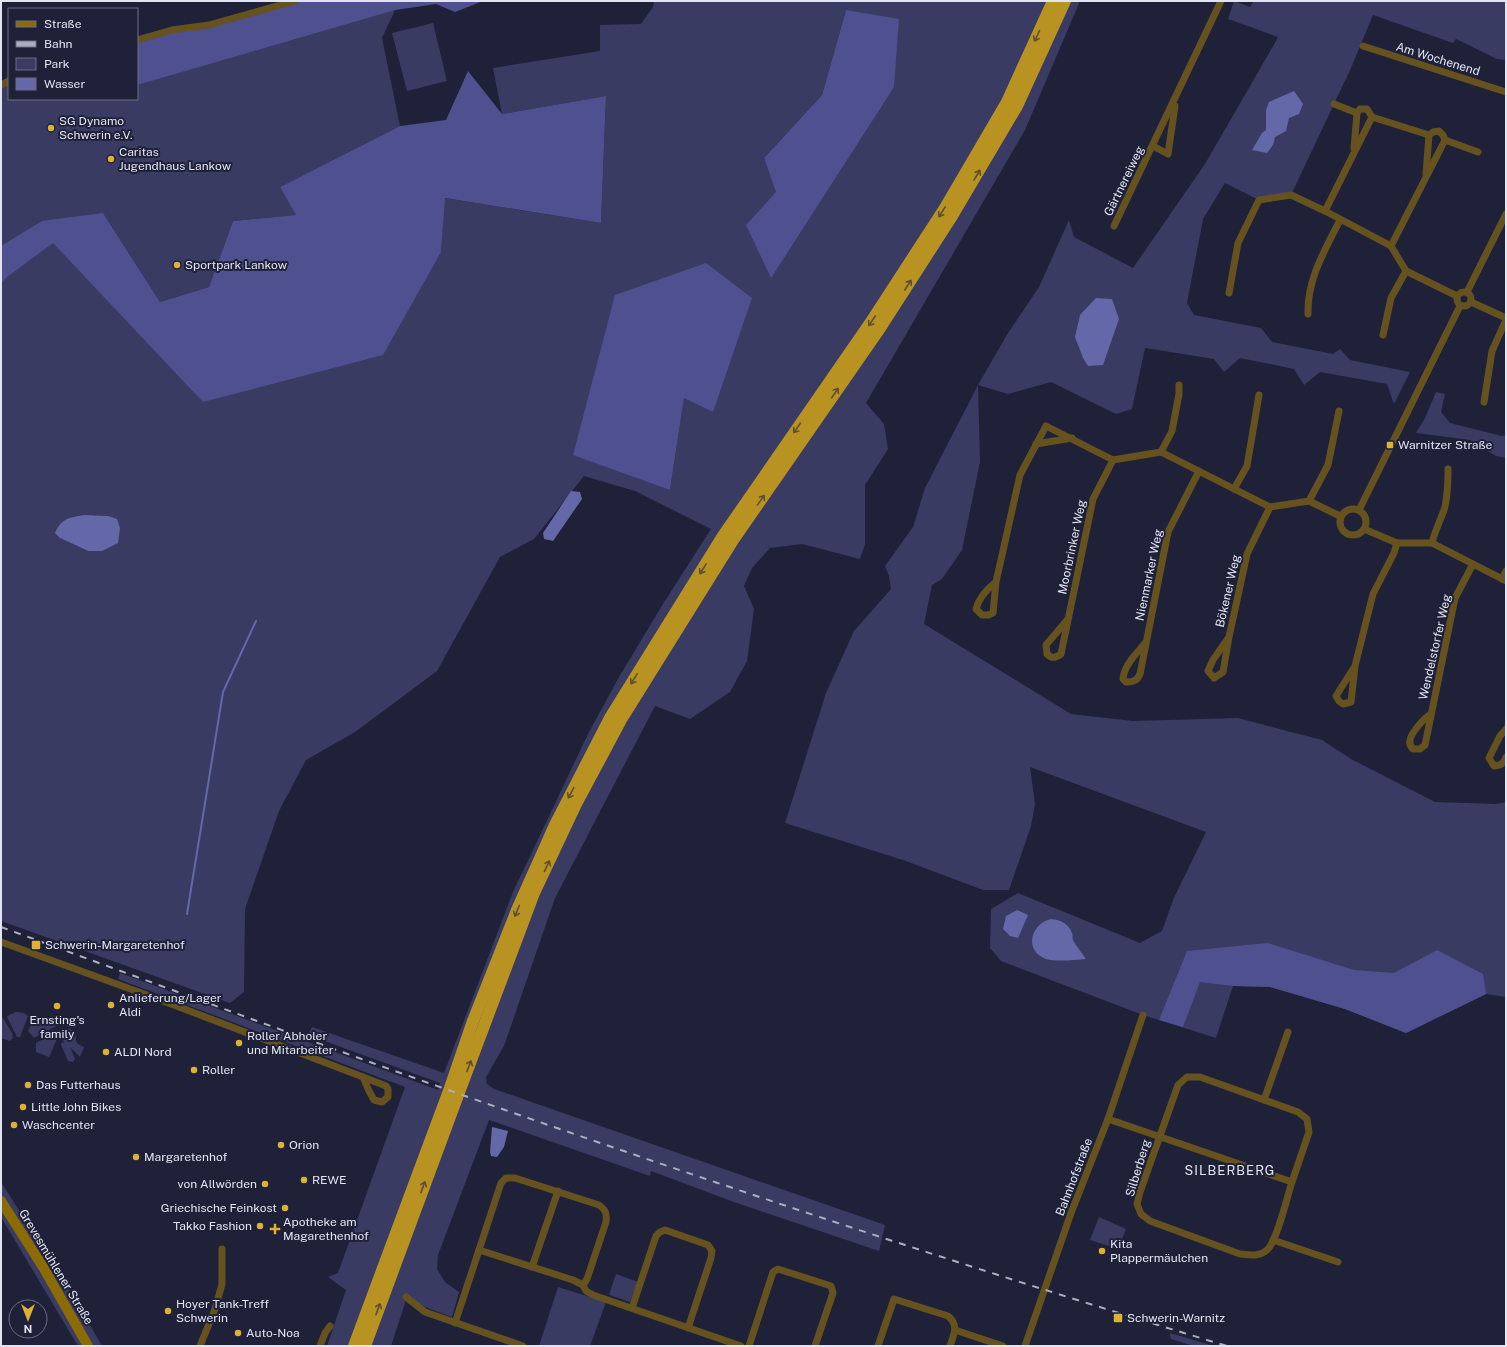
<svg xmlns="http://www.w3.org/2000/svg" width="1507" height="1347" font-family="'Public Sans',sans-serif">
  <rect width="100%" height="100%" fill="#1f2138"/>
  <g fill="#393b63" fill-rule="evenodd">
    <path d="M654,1h426l-55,129 -159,273 18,21 4,25 -23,36v59l-5,15 -58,-15 -32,4 -18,20 -8,18 10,23 -7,52 -17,31 -40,27 -35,-13 -100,192 -51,148 -18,31 1,7 7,5 391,136 -6,26 -145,-49 -83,-31 -1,5 -161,-56 -51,135 -1,14 8,13 14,10 -7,25 -46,-17 -15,46h-64l19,-56 -18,-13 10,-4 67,-186 -287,-108 2,-6 318,117 2,-7 -132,-48 4,-8 132,46 69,-181 75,-158 31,-57 44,-73 48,-75 -76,-38 -51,-15 -50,63 -34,18 -63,114 -82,61 -49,28 -27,51 -34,98 -1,83 -14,11 -229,-82v-836l8,-4v18h128v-59l258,-30 -13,28 18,88 -120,61 17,28 -64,6 -24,66 -49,15 -57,-89 100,189 238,-150 3,-54 157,25 5,-127 -104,18 -9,-46 107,-17v-26l41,-1 12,-17zM846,10l48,77 -148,138 31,-33 -13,-34 58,-63zM615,296l99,116 -30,-15 -14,93zM96,515l-8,36 -28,-13z"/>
    <polygon points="1234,1 1250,7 1254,1 1506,1 1506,60 1497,59 1456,39 1453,43 1373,15 1351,68 1291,195 1259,200 1225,183 1203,219 1187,303 1194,315 1261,328 1272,342 1333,354 1340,349 1350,360 1410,372 1394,404 1387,384 1320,372 1304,385 1294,369 1240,358 1224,372 1214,359 1145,348 1132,409 1116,414 1051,382 1008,394 978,385 980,462 962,550 942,579 932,585 924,624 1071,714 1133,721 1238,718 1322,740 1351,759 1435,802 1496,804 1506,802 1506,997 1486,994 1406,1033 1345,1009 1270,987 1233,986 1216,1038 1143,1015 1001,961 990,948 991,909 1018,893 1140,943 1162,931 1173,900 1206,832 1030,767 1035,804 1031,826 1009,890 983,890 903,860 785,823 826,693 854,631 891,589 889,576 885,566 913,527 925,488 978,385 1008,333 1039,287 1069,220 1074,237 1133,268 1205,164 1276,41 1278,37 1228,19"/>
    <polygon points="433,23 447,81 407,91 392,33"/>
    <polygon points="1436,392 1445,394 1441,412 1450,423 1502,436 1506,435 1506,458 1496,456 1470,440 1416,433 1425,418"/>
    <polygon points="16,1012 24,1013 28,1016 20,1037 17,1037 7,1017 9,1015"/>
    <polygon points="35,1017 53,1023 56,1026 34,1038 28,1031"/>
    <polygon points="3,1018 12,1033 13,1038 10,1041 1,1038 1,1019"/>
    <path d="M68,1028l6,3c4,9 -2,11 10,16l-4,10 -10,-10 5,12 -2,3 -5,-1 -7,-16 1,-3 3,1 -2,-2z"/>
    <polygon points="58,1031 59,1034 50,1055 49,1057 36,1052 36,1043"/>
    <polygon points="1,1182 71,1292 102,1346 78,1346 1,1217"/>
    <polygon points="1099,1217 1126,1229 1118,1249 1090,1240"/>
    <polygon points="616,1274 638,1282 630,1302 609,1295"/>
    <polygon points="558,1287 606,1302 590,1346 539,1346"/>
    <polygon points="1170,1333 1214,1346 1194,1346 1171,1339 1170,1336"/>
  </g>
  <g fill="#4f508f">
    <polygon points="295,1 483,1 455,12 436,4 395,10 137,85 137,40"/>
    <polygon points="846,10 899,19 894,87 771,278 746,225 776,192 764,158 822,95"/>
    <polygon points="468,71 502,114 606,96 601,223 445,198 441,252 383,355 203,402 53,243 7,277 1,284 1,246 42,221 103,213 160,302 209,287 233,221 296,215 280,187 400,126 446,120"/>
    <polygon points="706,263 752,298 713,412 684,398 670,490 573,455 615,295"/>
    <polygon points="1268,943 1354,970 1394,973 1437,950 1483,974 1486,994 1406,1033 1345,1009 1270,987 1233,986 1200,982 1183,1027 1159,1020 1187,951"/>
  </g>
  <g fill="#6467a8">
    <polygon points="1294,91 1303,104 1299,114 1289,118 1286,131 1275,137 1273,145 1267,153 1252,150 1262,133 1266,130 1266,110 1269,102"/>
    <polygon points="1096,298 1112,299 1119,319 1103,365 1088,366 1083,358 1075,337 1080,315"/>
    <polygon points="571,491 580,492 582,499 553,541 544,539 543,533"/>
    <path d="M84,515l24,1 9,3 3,9 -2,15 -16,8h-14l-28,-13 -5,-5c7,-15 13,-15 29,-18z"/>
    <polygon points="1017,910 1028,915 1018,938 1010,936 1003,929 1006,916"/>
    <path d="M1051,919c10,1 18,5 21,14 1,2 0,5 1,7 3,6 9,13 13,19 -11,1 -31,3 -40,0 -22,-8 -16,-35 5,-40z"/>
    <polygon points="492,1127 508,1131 504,1147 497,1157 491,1156 490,1152"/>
  </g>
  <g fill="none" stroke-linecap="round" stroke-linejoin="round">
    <polyline stroke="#6467a8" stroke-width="2" points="187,914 223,692 256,621"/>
    <g stroke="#65521f" stroke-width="7">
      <polyline points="137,40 172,30 209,25 295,1"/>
      <polyline points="1363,46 1506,92"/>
      <polyline points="1,85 9,81"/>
      <polyline points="1334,104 1357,113 1360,109 1367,109 1372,117 1429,135 1433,132 1439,131 1443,135 1445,140 1478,152"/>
      <polyline points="1153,146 1168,154 1175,106"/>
      <polyline points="1354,148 1357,113"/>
      <polyline points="1426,174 1429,135"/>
      <polyline points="1325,211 1372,117"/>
      <polyline points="1114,226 1221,1"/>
      <polyline points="1391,246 1445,140"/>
      <circle cx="1464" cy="299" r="7"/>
      <polyline points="1467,292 1506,214"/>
      <polyline points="1229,293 1238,243 1259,200 1291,195 1325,211 1391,246 1406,271 1457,296"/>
      <polyline points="1471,302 1506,318"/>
      <path d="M1308,314c-1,-35 17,-64 32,-94"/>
      <polyline points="1383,335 1391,298 1406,271"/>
      <polyline points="1484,402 1492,351 1506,320"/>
      <polyline points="1036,444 1072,438"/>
      <polyline points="1161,452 1172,431 1179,394 1179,385"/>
      <polyline points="1234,489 1247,466 1259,395"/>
      <polyline points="1309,501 1328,465 1339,411"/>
      <circle cx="1353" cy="522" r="13"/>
      <polyline points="1359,510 1460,306"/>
      <polyline points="1364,529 1397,543 1432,543 1506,581"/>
      <path d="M1432,543c3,-12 8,-22 12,-33 4,-13 4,-28 4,-41"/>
      <polyline points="1502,579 1506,571"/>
      <path d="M996,582c-9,7 -17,15 -20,27l6,6h6l5,-2 3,-31 24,-107 26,-49 67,34 48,-8 109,55 39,-6 31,15"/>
      <path d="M1068,619l-22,26 1,9c5,5 8,4 14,0l32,-155 20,-39"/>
      <polyline points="1229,637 1213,660 1208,671 1214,678 1223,672 1229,637 1247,554 1270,507"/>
      <path d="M1146,642c-9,11 -22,23 -23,37l3,3c7,0 11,-1 14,-8l28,-142 31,-61"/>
      <polyline points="1355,666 1336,696 1339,701 1343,704 1351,702 1355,666 1373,594 1394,553 1397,543"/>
      <path d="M1431,714c-7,4 -20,19 -21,26 -1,4 1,7 3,9h7l5,-4 30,-147 18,-34"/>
      <path d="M1506,729l-6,7 -11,22 5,8c7,-1 10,-2 12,-9"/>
      <polyline points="1,942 158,999 363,1077 386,1086 388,1089 388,1097 382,1102 374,1100 368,1089 363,1077"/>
      <polyline points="1264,1100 1288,1032"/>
      <path d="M1108,1119c61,21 122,42 184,63 -5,15 -15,59 -25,68 -8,7 -18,5 -27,4l-90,-33 -9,-7 -4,-10 3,-12 38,-107 9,-8h13l98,35 9,7 2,13 -17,50"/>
      <polyline points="1273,1240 1338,1262"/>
      <polyline points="479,1250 573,1280 583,1285 586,1291 593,1295 741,1346"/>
      <polyline points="532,1267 558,1191"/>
      <polyline points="406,1297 425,1312 523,1346"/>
      <polyline points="632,1308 656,1236 660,1232 665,1230 708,1245 712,1251 711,1258 688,1328"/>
      <path d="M455,1323l46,-140 5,-5h9l84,27c7,5 8,9 7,17l-19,57 -4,6"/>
      <polyline points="955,1330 1003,1346"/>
      <polyline points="200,1346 215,1309 222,1284 222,1249"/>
      <polyline points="320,1346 325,1333 330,1326"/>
      <polyline points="749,1346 773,1272 778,1269 831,1286 833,1293 815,1346"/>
      <path d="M878,1346l16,-47 54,17c11,9 6,18 2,30"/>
      <polyline points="1025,1346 1071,1213 1108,1119 1143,1015"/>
    </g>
    <polyline stroke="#8a6b05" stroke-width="10" points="1,1201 43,1267 88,1346"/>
    <g stroke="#b99322" stroke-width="12">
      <polyline points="354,1346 450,1088 473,1021 517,910 555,825 610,718 723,536 871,322 945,208 1007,102 1053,1"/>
      <polyline points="365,1346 461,1087 534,893 576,804 622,718 733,540 880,328 952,216 1017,106 1065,1"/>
    </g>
    <path stroke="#acaec0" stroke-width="2" stroke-dasharray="7 7" stroke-linecap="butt" d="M1,927c161,59 322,119 484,176 246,86 493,168 742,243"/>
  </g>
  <defs><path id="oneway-shaft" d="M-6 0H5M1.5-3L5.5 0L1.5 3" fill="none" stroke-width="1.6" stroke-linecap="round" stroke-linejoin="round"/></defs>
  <g stroke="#5d4f2f">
    <use href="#oneway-shaft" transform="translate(1037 36) rotate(115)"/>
    <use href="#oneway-shaft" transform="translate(977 175) rotate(-59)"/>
    <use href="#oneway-shaft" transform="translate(942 212) rotate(122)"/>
    <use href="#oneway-shaft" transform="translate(908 285) rotate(-57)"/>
    <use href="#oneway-shaft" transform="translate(872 321) rotate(124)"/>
    <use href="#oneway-shaft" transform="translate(835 393) rotate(-56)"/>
    <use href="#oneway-shaft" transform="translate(797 428) rotate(125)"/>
    <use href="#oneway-shaft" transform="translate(761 500) rotate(-55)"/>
    <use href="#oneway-shaft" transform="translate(703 569) rotate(122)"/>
    <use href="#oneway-shaft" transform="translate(634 679) rotate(122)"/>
    <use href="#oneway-shaft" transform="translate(571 793) rotate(118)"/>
    <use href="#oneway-shaft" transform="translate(547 866) rotate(-65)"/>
    <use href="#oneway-shaft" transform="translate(517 911) rotate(112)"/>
    <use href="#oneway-shaft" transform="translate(469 1066) rotate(-69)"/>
    <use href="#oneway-shaft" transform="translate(423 1187) rotate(-70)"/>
    <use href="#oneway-shaft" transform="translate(378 1309) rotate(-70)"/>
  </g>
  <g fill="#ddb133" stroke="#1f2138" stroke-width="1.5">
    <circle cx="51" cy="128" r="4"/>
    <circle cx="111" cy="159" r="4"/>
    <circle cx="177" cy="265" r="4"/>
    <rect x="1386" y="441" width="8" height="8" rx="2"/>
    <rect x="31" y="940" width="10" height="10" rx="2"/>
    <circle cx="111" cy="1005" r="4"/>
    <circle cx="57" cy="1006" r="4"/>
    <circle cx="239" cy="1043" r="4"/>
    <circle cx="106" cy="1052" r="4"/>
    <circle cx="194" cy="1070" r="4"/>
    <circle cx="28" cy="1085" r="4"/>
    <circle cx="23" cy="1107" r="4"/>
    <circle cx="14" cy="1125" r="4"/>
    <circle cx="281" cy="1145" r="4"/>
    <circle cx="136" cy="1157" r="4"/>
    <circle cx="304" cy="1180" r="4"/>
    <circle cx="265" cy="1184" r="4"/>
    <circle cx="285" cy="1208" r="4"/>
    <circle cx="260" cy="1226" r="4"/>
    <path d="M273 1223h4v4h4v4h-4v4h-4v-4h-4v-4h4z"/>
    <circle cx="1102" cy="1251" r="4"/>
    <circle cx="168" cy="1311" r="4"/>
    <rect x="1113" y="1313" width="10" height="10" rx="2"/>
    <circle cx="238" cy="1333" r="4"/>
  </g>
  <g text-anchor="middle" stroke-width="4" stroke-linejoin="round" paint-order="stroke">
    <g font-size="12" fill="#e2e4f4" stroke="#1f2138">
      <text transform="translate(1438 59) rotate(17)" y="4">Am Wochenend</text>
      <text transform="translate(1124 181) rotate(-64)" y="4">Gärtnereiweg</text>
      <text transform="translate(1072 547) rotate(-78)" y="4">Moorbrinker Weg</text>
      <text transform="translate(1149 575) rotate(-78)" y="4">Nienmarker Weg</text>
      <text transform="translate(1228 591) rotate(-77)" y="4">Bökener Weg</text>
      <text transform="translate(1435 647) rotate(-77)" y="4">Wendelstorfer Weg</text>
      <text transform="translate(1138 1168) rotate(-73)" y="4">Silberberg</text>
      <text transform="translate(1074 1177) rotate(-69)" y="4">Bahnhofstraße</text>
      <text transform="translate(56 1267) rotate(59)" y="4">Grevesmühlener Straße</text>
    </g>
    <g font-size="12" fill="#e2e4f4" stroke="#1f2138" text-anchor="start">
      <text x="59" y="125">SG Dynamo<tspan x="59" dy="14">Schwerin e.V.</tspan></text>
      <text x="119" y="156">Caritas<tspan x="119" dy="14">Jugendhaus Lankow</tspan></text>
      <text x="185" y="269">Sportpark Lankow</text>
      <text x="1398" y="449">Warnitzer Straße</text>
      <text x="45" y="949">Schwerin-Margaretenhof</text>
      <text x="119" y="1002">Anlieferung/Lager<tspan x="119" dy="14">Aldi</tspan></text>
      <text x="57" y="1024" text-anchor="middle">Ernsting's<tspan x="57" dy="14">family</tspan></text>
      <text x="247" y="1040">Roller Abholer<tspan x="247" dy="14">und Mitarbeiter</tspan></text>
      <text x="114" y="1056">ALDI Nord</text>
      <text x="202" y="1074">Roller</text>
      <text x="36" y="1089">Das Futterhaus</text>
      <text x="31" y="1111">Little John Bikes</text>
      <text x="22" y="1129">Waschcenter</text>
      <text x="289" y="1149">Orion</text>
      <text x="144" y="1161">Margaretenhof</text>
      <text x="312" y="1184">REWE</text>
      <text x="257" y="1188" text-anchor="end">von Allwörden</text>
      <text x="277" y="1212" text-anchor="end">Griechische Feinkost</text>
      <text x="283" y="1226">Apotheke am<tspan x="283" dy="14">Magarethenhof</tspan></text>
      <text x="252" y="1230" text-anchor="end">Takko Fashion</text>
      <text x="1110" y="1248">Kita<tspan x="1110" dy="14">Plappermäulchen</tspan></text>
      <text x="176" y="1308">Hoyer Tank-Treff<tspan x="176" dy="14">Schwerin</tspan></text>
      <text x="1127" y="1322">Schwerin-Warnitz</text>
      <text x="246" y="1337">Auto-Noa</text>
    </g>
    <g font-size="13" letter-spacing="1" fill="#e2e4f4" stroke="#1f2138">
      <text x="1230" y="1175">SILBERBERG</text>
    </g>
  </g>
  <rect width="1507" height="1347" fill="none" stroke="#e2e4f4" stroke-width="4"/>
  <rect x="8" y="8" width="130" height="92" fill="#1f2138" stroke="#6d6f83"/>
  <rect x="16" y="21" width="20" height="6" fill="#8a6b05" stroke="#6d6f83"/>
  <text x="44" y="28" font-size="12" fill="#e2e4f4">Straße</text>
  <rect x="16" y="41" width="20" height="6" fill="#acaec0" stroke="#6d6f83"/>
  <text x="44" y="48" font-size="12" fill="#e2e4f4">Bahn</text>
  <rect x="16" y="58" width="20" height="12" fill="#393b63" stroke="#6d6f83"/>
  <text x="44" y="68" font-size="12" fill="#e2e4f4">Park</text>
  <rect x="16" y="78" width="20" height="12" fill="#6467a8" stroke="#6d6f83"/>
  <text x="44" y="88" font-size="12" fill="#e2e4f4">Wasser</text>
  <g transform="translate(28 1319) rotate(180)"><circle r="19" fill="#1f2138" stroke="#6d6f83"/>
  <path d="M0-3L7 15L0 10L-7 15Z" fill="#ddb133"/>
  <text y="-6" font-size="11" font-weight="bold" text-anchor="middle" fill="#e2e4f4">N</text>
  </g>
</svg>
